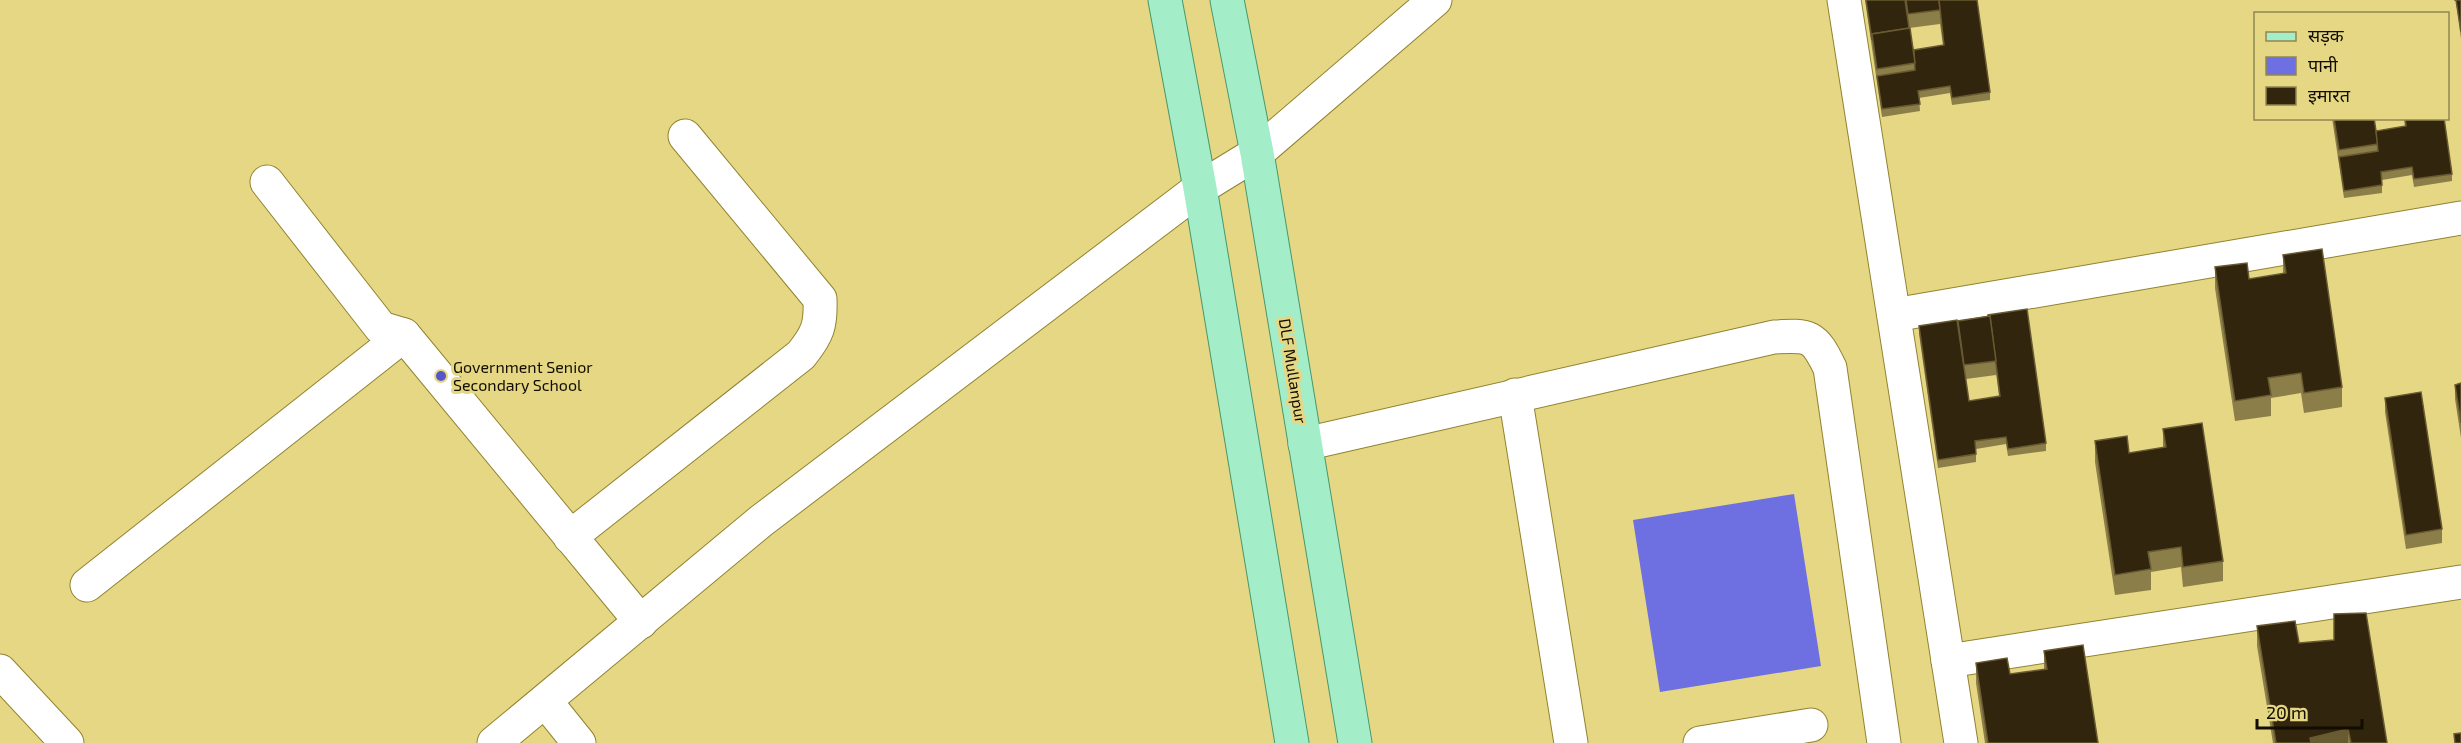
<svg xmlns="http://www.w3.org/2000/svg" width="2461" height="743" font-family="'Exo 2','Noto Sans Devanagari',sans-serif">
  <rect width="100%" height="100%" fill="#e5d784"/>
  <polygon fill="#6e70e2" points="1794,494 1821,666 1660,692 1633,520"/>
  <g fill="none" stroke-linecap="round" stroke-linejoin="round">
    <defs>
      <g id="minor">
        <polyline points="1844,0 1961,743"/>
        <polyline points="267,182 381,328 404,335 641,622"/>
        <polyline points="1894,315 2461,218"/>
        <polyline points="1515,395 1571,743"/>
        <path d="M1305,444l469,-107c36,-2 40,-2 56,31l54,375"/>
        <path d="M570,537l231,-182c17,-21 20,-30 19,-56l-135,-163"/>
        <polyline points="87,585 404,335"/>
        <polyline points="1948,661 2461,582"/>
        <polyline points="0,671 67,743"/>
        <polyline points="546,702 579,743"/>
        <polyline points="494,743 761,521 1200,188 1257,153 1435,0"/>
        <polyline points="1700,743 1811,725"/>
      </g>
      <g id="major">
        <polyline points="1165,0 1200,188 1292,743"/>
        <polyline points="1227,0 1257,153 1355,743"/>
      </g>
    </defs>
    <use href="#minor" stroke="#928330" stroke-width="35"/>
    <use href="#major" stroke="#48976b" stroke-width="35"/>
    <use href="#minor" stroke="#fff" stroke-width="33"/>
    <use href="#major" stroke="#a3edc8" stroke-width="33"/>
  </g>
  <g fill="#8c7e48" fill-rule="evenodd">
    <path d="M1865,0h112l13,92v8l-38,5 -2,-12 -31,5 1,13 -38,6zM1940,24l3,21 -29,5 -5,-22z"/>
    <polygon points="2454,0 2461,0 2461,39 2456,1 2454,1"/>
    <polygon points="2332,118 2374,118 2376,131 2405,127 2404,118 2444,118 2452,174 2452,181 2414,187 2412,175 2382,180 2382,193 2344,198"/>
    <polygon points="2283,255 2342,387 2342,407 2304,413 2301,393 2271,398 2271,416 2235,421 2215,288 2215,267 2249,279 2283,274"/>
    <path d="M1988,316l58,127v8l-38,5 -2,-12 -30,5v13l-38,6 -19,-134v-8l39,1v-6zM1996,373l3,23 -30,5 -3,-22 30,-4z"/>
    <polygon points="2461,383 2461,438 2455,399 2455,385"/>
    <polygon points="2385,398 2442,529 2442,543 2406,549 2385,412"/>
    <polygon points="2163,429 2223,561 2223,581 2183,587 2181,567 2151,572 2151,590 2115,595 2095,462 2095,441 2129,453 2163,448"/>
    <polygon points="2257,626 2299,643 2387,743 2273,743 2257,646"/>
    <polygon points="2044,651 2098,743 1985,743 1976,683 1976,663 2010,674 2044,670"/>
  </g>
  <polygon fill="#685a31" points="2348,729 2348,743 2310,743 2310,738"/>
  <g fill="#32250d" stroke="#685a31" stroke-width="1.5">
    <polygon points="1866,0 1905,0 1909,28 1872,34 1872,40"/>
    <polygon points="1906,0 1939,0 1940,10 1908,14"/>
    <polygon points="1939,0 1977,0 1990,92 1952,98 1950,86 1918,91 1920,104 1882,109 1877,76 1915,70 1914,50 1944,45"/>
    <polygon points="2456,0 2461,0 2461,32"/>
    <polygon points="1910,28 1915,63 1877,69 1872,34"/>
    <polygon points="2334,118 2374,118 2378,144 2339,150"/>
    <polygon points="2405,118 2444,118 2452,174 2414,179 2412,167 2381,172 2382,185 2344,191 2339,157 2378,151 2376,131 2406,126"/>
    <polygon points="2322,249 2342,387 2304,393 2301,373 2268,378 2271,395 2235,401 2215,267 2247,263 2249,279 2286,273 2283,255"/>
    <polygon points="2027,309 2046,443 2008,449 2006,437 1975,441 1976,454 1938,460 1919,326 1957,320 1969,401 2000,396 1990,316 1988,316 1988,315"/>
    <polygon points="1990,316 1996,361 1964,365 1958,321"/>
    <polygon points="2461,383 2461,423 2455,385"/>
    <polygon points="2421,392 2442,529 2406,535 2385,398"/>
    <polygon points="2202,423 2223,561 2183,567 2181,547 2148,552 2151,569 2115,575 2095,441 2127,436 2129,453 2166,447 2163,429"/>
    <polygon points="2366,613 2387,743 2351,743 2348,729 2310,738 2311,743 2276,743 2257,626 2295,621 2299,643 2334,640 2334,614"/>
    <polygon points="2083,645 2098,743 1988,743 1976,663 2007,658 2010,674 2047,669 2044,651"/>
    <polygon points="2461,733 2461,743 2455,743 2454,734"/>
  </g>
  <circle fill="#5754cc" stroke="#e5d784" stroke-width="2" cx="441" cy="376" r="6"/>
  <g text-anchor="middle" stroke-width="6" stroke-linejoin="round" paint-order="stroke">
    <g font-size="16" fill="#120d00" stroke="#e5d784" text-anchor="start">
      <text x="453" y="373">Government Senior<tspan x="453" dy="18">Secondary School</tspan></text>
    </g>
    <g font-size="16" fill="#120d00" stroke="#e5d784">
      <text transform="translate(1293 371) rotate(81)" y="6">DLF Mullanpur</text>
    </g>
  </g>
  <rect x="2254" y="12" width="195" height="108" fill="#e5d784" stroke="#91864f" stroke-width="1.5"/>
  <rect x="2266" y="32" width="30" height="9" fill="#a3edc8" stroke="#91864f" stroke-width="1.5"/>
  <text x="2308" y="42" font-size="18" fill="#120d00">सड़क</text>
  <rect x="2266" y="57" width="30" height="18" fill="#6e70e2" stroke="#91864f" stroke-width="1.5"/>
  <text x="2308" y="72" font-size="18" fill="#120d00">पानी</text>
  <rect x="2266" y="87" width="30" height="18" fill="#32250d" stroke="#91864f" stroke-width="1.5"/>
  <text x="2308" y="102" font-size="18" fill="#120d00">इमारत</text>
  <path d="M2257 719v9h105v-9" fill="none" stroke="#120d00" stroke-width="3"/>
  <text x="2266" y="719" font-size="18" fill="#120d00" stroke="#e5d784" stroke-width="4.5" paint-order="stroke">20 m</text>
</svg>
